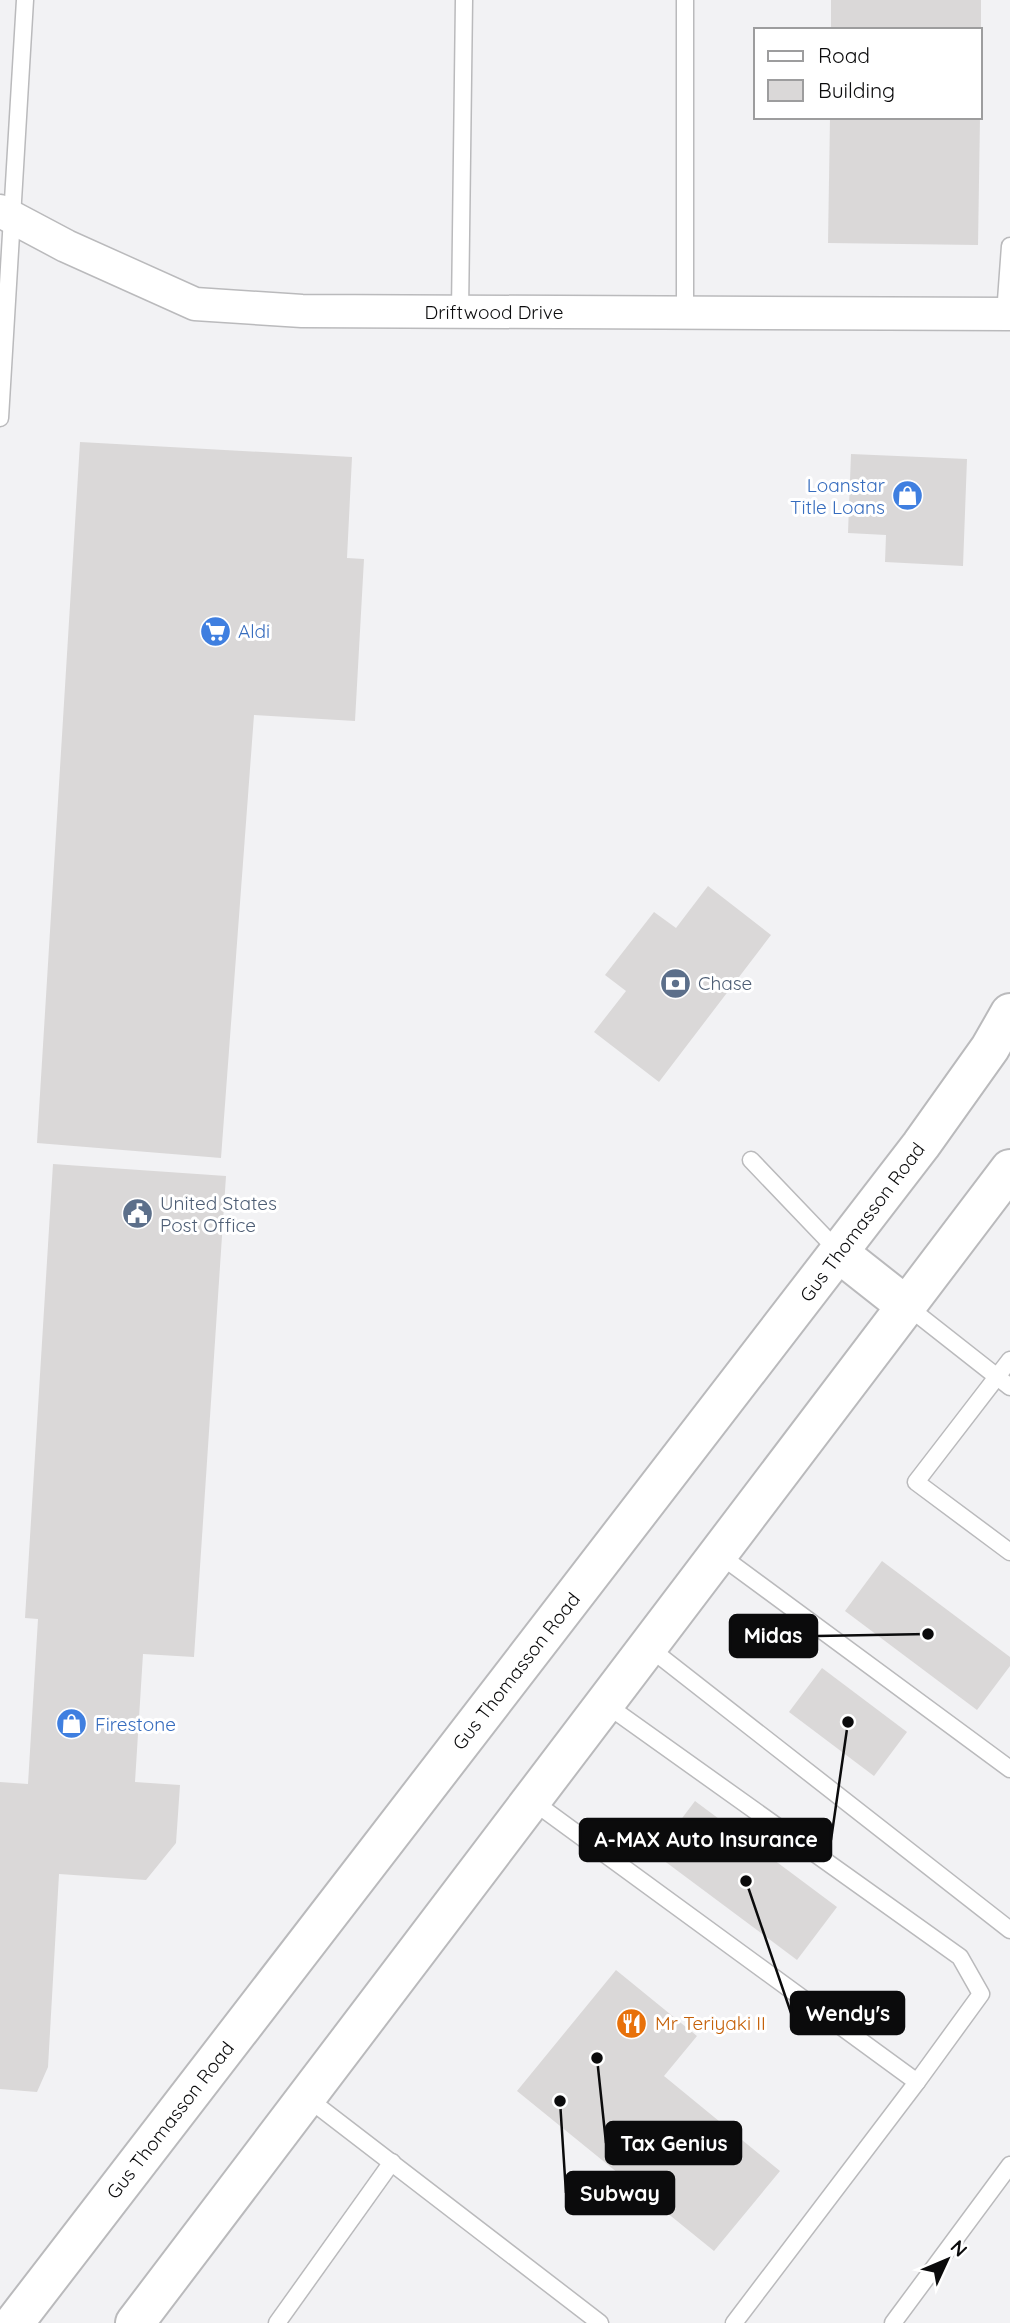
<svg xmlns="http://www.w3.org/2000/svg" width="1010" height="2323" font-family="Quicksand,sans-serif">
  <rect width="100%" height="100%" fill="#f2f2f4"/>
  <g fill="#dad8d8">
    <rect x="831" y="0" width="150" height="30"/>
    <polygon points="830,117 980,117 978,245 828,243"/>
    <polygon points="80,442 352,457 347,558 364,559 355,721 254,715 221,1158 37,1143"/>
    <polygon points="851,454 967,459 963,566 885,562 886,535 848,533"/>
    <polygon points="708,886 771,935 659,1082 594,1032 626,991 605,975 654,912 676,928"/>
    <polygon points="53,1164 226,1176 194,1657 143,1654 135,1782 180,1785 176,1843 146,1880 59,1874 48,2067 37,2092 0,2089 0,1782 28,1784 38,1619 25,1618"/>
    <polygon points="882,1561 1010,1657 1010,1666 977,1710 845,1611"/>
    <polygon points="822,1668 907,1732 874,1776 789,1712"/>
    <polygon points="695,1801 837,1907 797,1960 655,1854"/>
    <polygon points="616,1970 697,2036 664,2076 780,2171 714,2251 517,2091"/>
  </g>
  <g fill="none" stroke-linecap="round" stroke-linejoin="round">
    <defs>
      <g id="service">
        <polyline points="460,312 464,0"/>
        <polyline points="685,313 685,0"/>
        <polyline points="1005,314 1010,246"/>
        <polyline points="0,418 25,0"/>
        <polyline points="751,1160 839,1252"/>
        <polyline points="907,1306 1010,1387"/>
        <polyline points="1010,1360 916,1482 1010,1552"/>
        <polyline points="717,1553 1010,1769"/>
        <polyline points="647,1646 1010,1930"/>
        <polyline points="531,1800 917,2082 981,1994 960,1957 604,1703"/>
        <polyline points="306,2097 600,2323"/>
        <polyline points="277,2323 392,2162"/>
        <polyline points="734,2323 917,2082"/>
        <polyline points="893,2323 1010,2165"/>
      </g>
      <polyline id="minor" points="0,211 66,246 195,304 302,311 1010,314"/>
      <g id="secondary">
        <polyline points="839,1253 905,1305"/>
        <polyline points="14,2323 921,1145 990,1048 1010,1013"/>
        <polyline points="135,2323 1010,1169"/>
      </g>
    </defs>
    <use href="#service" stroke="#bababc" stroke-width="19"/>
    <use href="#minor" stroke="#bababc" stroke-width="35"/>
    <use href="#secondary" stroke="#bababc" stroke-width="42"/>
    <use href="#service" stroke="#fff" stroke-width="16"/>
    <use href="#minor" stroke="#fff" stroke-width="32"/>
    <use href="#secondary" stroke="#fff" stroke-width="38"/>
  </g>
  <defs>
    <symbol id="shop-disc" viewBox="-11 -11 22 22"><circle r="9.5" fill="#3f7fe0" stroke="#fff"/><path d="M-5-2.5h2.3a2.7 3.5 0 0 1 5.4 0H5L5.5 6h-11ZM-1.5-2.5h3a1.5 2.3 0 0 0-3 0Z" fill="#fff"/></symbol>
    <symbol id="supermarket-disc" viewBox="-11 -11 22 22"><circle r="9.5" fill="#3f7fe0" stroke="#fff"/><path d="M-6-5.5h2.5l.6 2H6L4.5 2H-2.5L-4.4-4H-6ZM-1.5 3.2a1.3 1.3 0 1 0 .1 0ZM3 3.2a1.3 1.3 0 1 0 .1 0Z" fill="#fff"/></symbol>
    <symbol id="bank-disc" viewBox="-11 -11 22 22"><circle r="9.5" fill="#5c6f8a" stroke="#fff"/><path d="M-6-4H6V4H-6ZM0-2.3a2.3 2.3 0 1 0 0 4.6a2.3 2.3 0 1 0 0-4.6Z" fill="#fff"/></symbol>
    <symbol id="civic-disc" viewBox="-11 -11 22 22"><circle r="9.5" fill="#5c6f8a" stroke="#fff"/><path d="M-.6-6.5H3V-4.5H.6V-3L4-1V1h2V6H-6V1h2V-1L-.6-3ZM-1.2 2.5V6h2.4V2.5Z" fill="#fff"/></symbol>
    <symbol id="restaurant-disc" viewBox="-11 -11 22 22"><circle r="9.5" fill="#e8710a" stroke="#fff"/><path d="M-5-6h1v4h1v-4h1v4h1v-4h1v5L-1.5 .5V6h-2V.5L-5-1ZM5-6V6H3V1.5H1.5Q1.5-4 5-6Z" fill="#fff"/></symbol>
  </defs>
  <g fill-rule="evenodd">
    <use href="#shop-disc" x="890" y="478" width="35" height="35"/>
    <use href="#supermarket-disc" x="198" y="614" width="35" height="35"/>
    <use href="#bank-disc" x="658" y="966" width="35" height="35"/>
    <use href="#civic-disc" x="120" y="1196" width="35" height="35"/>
    <use href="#shop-disc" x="54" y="1706" width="35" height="35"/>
    <use href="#restaurant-disc" x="614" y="2006" width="35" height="35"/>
  </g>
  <g text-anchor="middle" stroke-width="6" stroke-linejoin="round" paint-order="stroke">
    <g font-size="19" fill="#0b0b0c" stroke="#fff">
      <text x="494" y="319">Driftwood Drive</text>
      <text transform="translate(862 1222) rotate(-53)" y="7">Gus Thomasson Road</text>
      <text transform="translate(516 1671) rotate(-52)" y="7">Gus Thomasson Road</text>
      <text transform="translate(170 2120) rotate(-52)" y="7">Gus Thomasson Road</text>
    </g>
    <g font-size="19" fill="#366cbe" stroke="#fff" text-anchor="start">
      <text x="885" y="492" text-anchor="end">Loanstar<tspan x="885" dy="22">Title Loans</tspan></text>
      <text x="238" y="638">Aldi</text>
      <text x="95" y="1731">Firestone</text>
    </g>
    <g font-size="19" fill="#4e5e75" stroke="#fff" text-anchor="start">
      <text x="698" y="990">Chase</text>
      <text x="160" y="1210">United States<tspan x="160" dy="22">Post Office</tspan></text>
    </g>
    <g font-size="19" fill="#c56008" stroke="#fff" text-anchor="start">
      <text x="655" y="2030">Mr Teriyaki II</text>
    </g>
  </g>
  <path fill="none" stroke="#0b0b0c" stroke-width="2.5" d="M928 1634L817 1636M848 1722L831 1840M746 1881L791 2013M597 2058L606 2143M560 2101L566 2193"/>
  <g fill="#0b0b0c" stroke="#fff" stroke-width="2.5">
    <circle cx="928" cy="1634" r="7"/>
    <circle cx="848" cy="1722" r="7"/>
    <circle cx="746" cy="1881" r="7"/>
    <circle cx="597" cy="2058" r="7"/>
    <circle cx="560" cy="2101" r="7"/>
  </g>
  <g fill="#0b0b0c" stroke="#0b0b0c" stroke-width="2.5">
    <rect x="730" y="1615" width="87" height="42" rx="7"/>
    <rect x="580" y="1819" width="251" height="42" rx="7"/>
    <rect x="791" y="1992" width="113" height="42" rx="7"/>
    <rect x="606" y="2122" width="135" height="42" rx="7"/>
    <rect x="566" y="2172" width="108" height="42" rx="7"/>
  </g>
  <g font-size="21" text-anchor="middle" font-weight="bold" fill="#fff">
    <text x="773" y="1643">Midas</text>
    <text x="706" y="1847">A-MAX Auto Insurance</text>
    <text x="848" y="2021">Wendy's</text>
    <text x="674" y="2151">Tax Genius</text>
    <text x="620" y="2201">Subway</text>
  </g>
  <rect x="754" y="28" width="228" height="91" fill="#ffffff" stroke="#9d9d9e" stroke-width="2"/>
  <rect x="768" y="51" width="35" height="10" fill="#ffffff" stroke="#9d9d9e" stroke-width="2"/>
  <text x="818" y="63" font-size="21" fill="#0b0b0c">Road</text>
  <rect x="768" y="80" width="35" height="21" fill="#dad8d8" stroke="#9d9d9e" stroke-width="2"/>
  <text x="818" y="98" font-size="21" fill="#0b0b0c">Building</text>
  <g transform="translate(947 2260) rotate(46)" stroke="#ffffff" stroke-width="5" paint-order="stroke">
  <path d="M0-5L12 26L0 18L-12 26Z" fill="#0b0b0c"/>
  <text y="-10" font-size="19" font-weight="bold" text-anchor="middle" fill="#0b0b0c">N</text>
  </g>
</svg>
